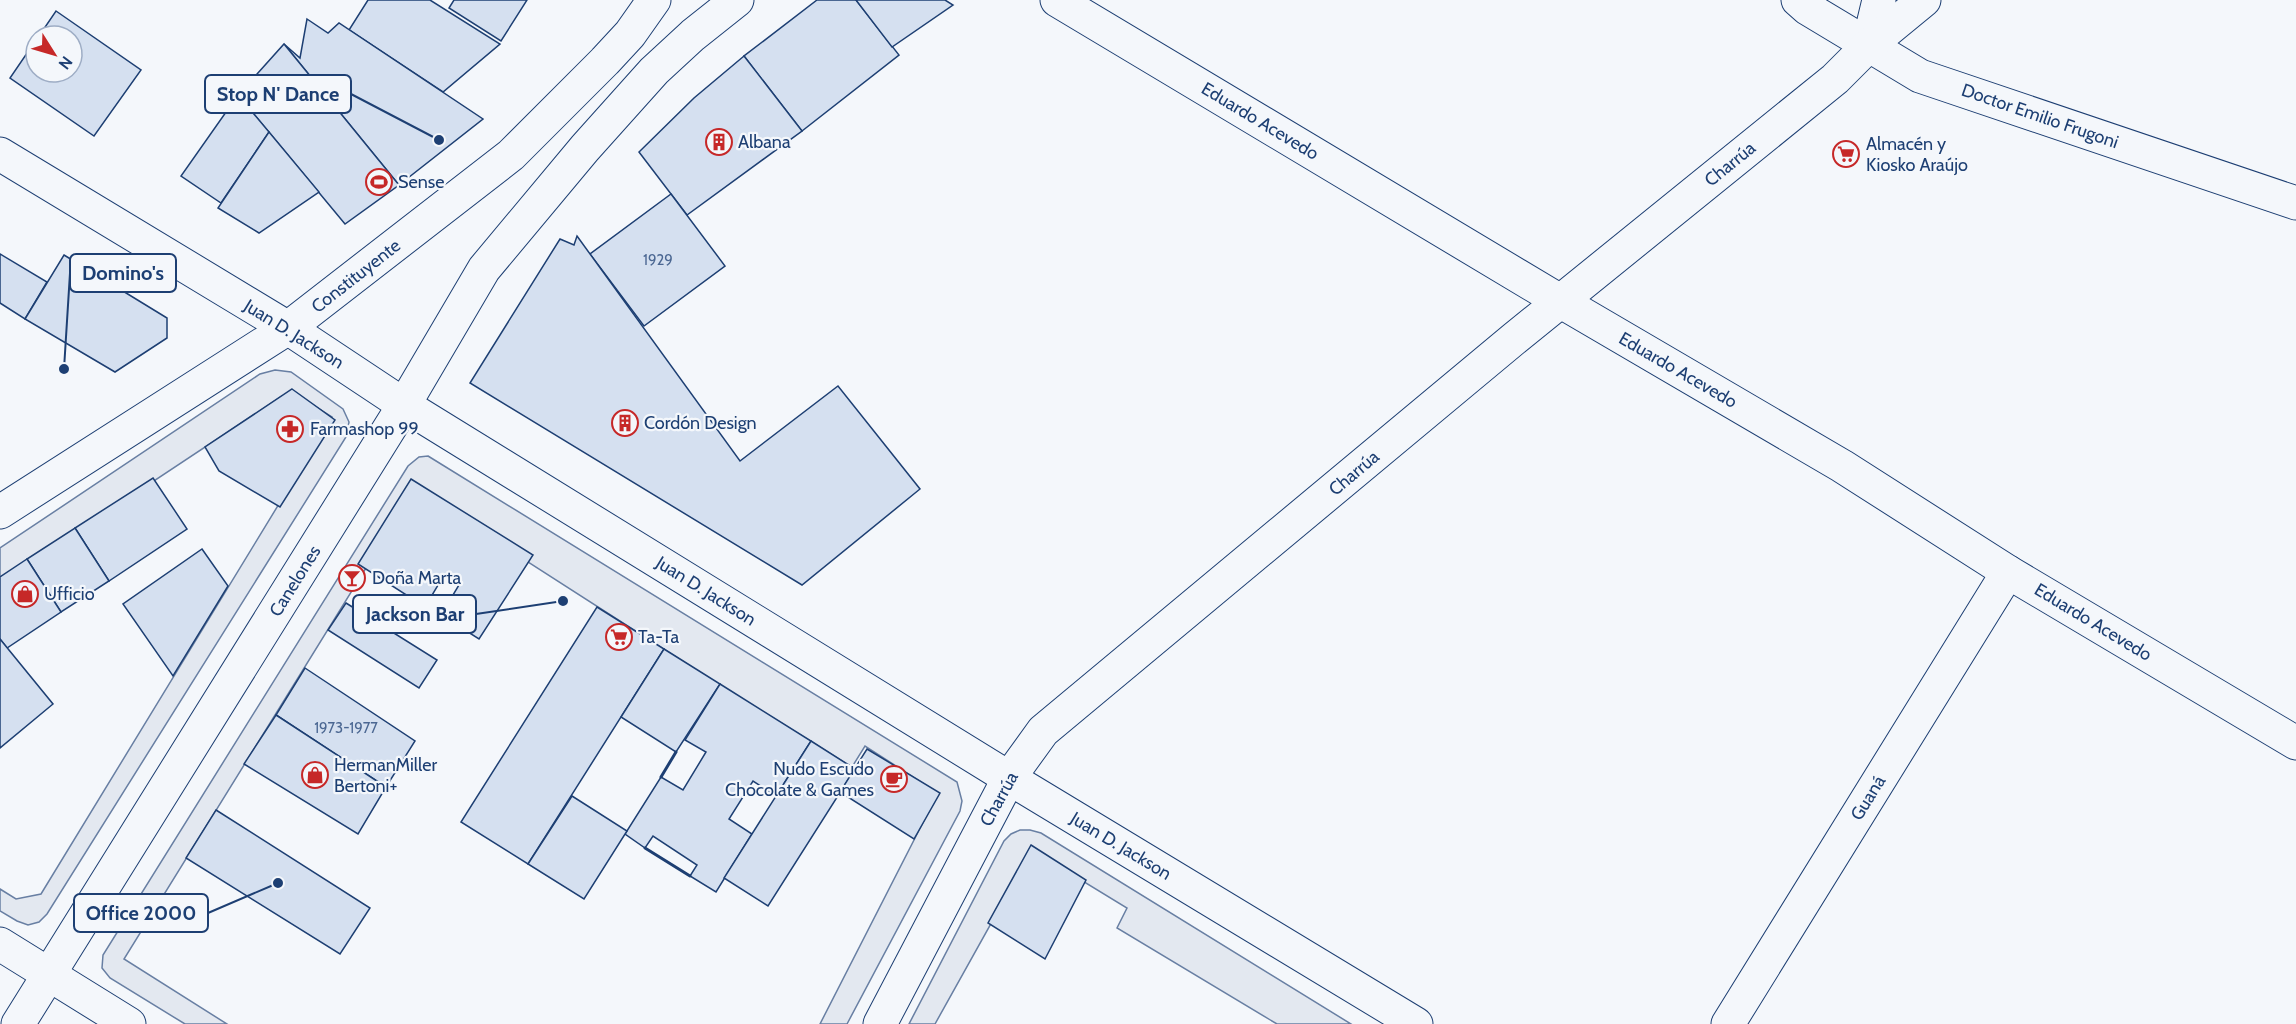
<svg xmlns="http://www.w3.org/2000/svg" width="2296" height="1024" font-family="Cabin,sans-serif">
  <rect width="100%" height="100%" fill="#f4f7fb"/>
  <g fill="#e3e8f0" stroke="#687fa3" stroke-width="1.5">
    <polygon points="275,370 291,372 343,409 349,422 346,437 47,914 39,922 28,925 17,921 0,911 0,889 16,899 41,894 332,417 297,395 282,396 0,583 0,548 260,374"/>
    <polygon points="428,456 957,782 962,801 960,811 847,1024 820,1024 938,793 865,746 852,767 718,684 430,499 405,505 124,959 227,1024 185,1024 110,978 102,968 103,955 408,466 419,457"/>
    <polygon points="1020,830 1030,830 1041,833 1351,1024 1277,1024 1117,928 1127,908 1032,850 935,1024 909,1024 1004,841 1011,834"/>
  </g>
  <g fill="#d5e0f0" stroke="#1d3f73" stroke-width="1.5">
    <polygon points="368,0 430,0 500,44 443,92 349,30"/>
    <polygon points="454,0 527,0 501,41 449,8"/>
    <polygon points="817,0 856,0 899,55 802,131 744,56"/>
    <polygon points="856,0 945,0 953,5 892,47"/>
    <polygon points="56,11 141,70 94,136 10,78 36,40 36,72 72,72 72,36 39,36"/>
    <polygon points="307,19 328,33 339,23 483,119 399,185 284,44 300,58"/>
    <polygon points="284,44 399,185 345,224 238,95"/>
    <polygon points="744,56 802,131 687,215 639,152 694,98"/>
    <polygon points="238,95 269,132 221,203 181,176"/>
    <polygon points="269,132 319,192 259,233 218,208"/>
    <polygon points="671,194 725,266 644,326 590,254"/>
    <polygon points="577,236 740,461 838,386 920,489 802,585 470,383 560,239 574,245"/>
    <polygon points="0,254 47,282 25,319 0,303"/>
    <polygon points="64,255 167,318 167,338 115,372 25,319"/>
    <polygon points="292,389 335,420 280,507 219,471 205,447"/>
    <polygon points="153,478 187,529 109,581 75,528"/>
    <polygon points="411,479 533,555 479,639 441,615 459,585 444,575 425,607 358,564"/>
    <polygon points="75,528 109,581 61,612 27,559"/>
    <polygon points="202,549 228,586 173,676 123,604"/>
    <polygon points="27,559 61,612 7,648 0,639 0,577"/>
    <polygon points="346,603 437,660 419,688 328,630"/>
    <polygon points="597,607 664,649 528,864 461,822"/>
    <polygon points="0,639 53,704 0,748"/>
    <polygon points="664,649 720,684 676,752 621,717"/>
    <polygon points="305,668 415,741 386,787 276,715"/>
    <polygon points="720,684 811,741 776,796 753,781 729,819 752,834 716,892 690,876 697,865 653,836 645,848 625,834 661,777 683,790 706,752 685,740"/>
    <polygon points="276,715 386,787 358,834 244,764"/>
    <polygon points="811,741 855,769 768,906 724,878"/>
    <polygon points="867,749 940,793 914,839 840,792"/>
    <polygon points="572,796 627,831 584,899 528,864"/>
    <polygon points="216,810 370,908 340,954 186,858"/>
    <polygon points="1031,845 1086,880 1045,959 988,923"/>
  </g>
  <g fill="none" stroke-linecap="round" stroke-linejoin="round">
    <defs>
      <g id="street">
        <polyline points="1798,0 1807,8 1920,76 2296,203"/>
        <polyline points="1868,46 1879,0"/>
        <polyline points="0,944 129,1024"/>
        <polyline points="880,1024 1009,778 1043,731 1515,338 1835,79 1868,46 1924,0"/>
        <polyline points="1728,1024 2008,572"/>
      </g>
      <g id="secondary">
        <polyline points="1057,0 1560,301 1842,466 2008,572 2296,743"/>
        <polyline points="0,154 288,328 404,405 1009,778 1416,1024"/>
        <polyline points="0,512 288,328 511,155 605,61 630,34 654,0"/>
        <polyline points="18,1024 404,405 484,269 585,148 654,71 693,35 737,0"/>
      </g>
    </defs>
    <use href="#street" stroke="#1d3f73" stroke-width="35"/>
    <use href="#secondary" stroke="#1d3f73" stroke-width="35"/>
    <use href="#street" stroke="#f4f7fb" stroke-width="33"/>
    <use href="#secondary" stroke="#f4f7fb" stroke-width="33"/>
    <g stroke="#1d3f73" stroke-width="3">
      <polyline points="661,777 676,752"/>
      <polyline points="645,848 690,876"/>
    </g>
  </g>
  <defs>
    <symbol id="building-ring" viewBox="-11 -11 22 22"><circle r="9.5" fill="#f4f7fb" stroke="#c62828" stroke-width="1.5"/><path d="M-4-6H4V6H1V3H-1V6H-4ZM-2.5-4.3h1.7v1.8h-1.7ZM.8-4.3h1.7v1.8H.8ZM-2.5-1h1.7V.8h-1.7ZM.8-1h1.7V.8H.8Z" fill="#c62828"/></symbol>
    <symbol id="supermarket-ring" viewBox="-11 -11 22 22"><circle r="9.5" fill="#f4f7fb" stroke="#c62828" stroke-width="1.5"/><path d="M-6-5.5h2.5l.6 2H6L4.5 2H-2.5L-4.4-4H-6ZM-1.5 3.2a1.3 1.3 0 1 0 .1 0ZM3 3.2a1.3 1.3 0 1 0 .1 0Z" fill="#c62828"/></symbol>
    <symbol id="stadium-ring" viewBox="-11 -11 22 22"><circle r="9.5" fill="#f4f7fb" stroke="#c62828" stroke-width="1.5"/><path d="M0-5a6.5 5 0 1 0 0 10a6.5 5 0 1 0 0-10ZM-3.5-1.8h7v3.6h-7Z" fill="#c62828"/></symbol>
    <symbol id="pharmacy-ring" viewBox="-11 -11 22 22"><circle r="9.5" fill="#f4f7fb" stroke="#c62828" stroke-width="1.5"/><path d="M-2-6h4v4h4v4h-4v4h-4v-4h-4v-4h4Z" fill="#c62828"/></symbol>
    <symbol id="bar-ring" viewBox="-11 -11 22 22"><circle r="9.5" fill="#f4f7fb" stroke="#c62828" stroke-width="1.5"/><path d="M-6-5H6L.8 .8V4.5H3.5V6h-7V4.5H-.8V.8Z" fill="#c62828"/></symbol>
    <symbol id="shop-ring" viewBox="-11 -11 22 22"><circle r="9.5" fill="#f4f7fb" stroke="#c62828" stroke-width="1.5"/><path d="M-5-2.5h2.3a2.7 3.5 0 0 1 5.4 0H5L5.5 6h-11ZM-1.5-2.5h3a1.5 2.3 0 0 0-3 0Z" fill="#c62828"/></symbol>
    <symbol id="cafe-ring" viewBox="-11 -11 22 22"><circle r="9.5" fill="#f4f7fb" stroke="#c62828" stroke-width="1.5"/><path d="M-5.5-4.5H6V0H3Q3 3.5 0 3.5H-2.5Q-5.5 3.5-5.5 0ZM3-3.2v2h1.7v-2ZM-6 4.5H4V6H-6Z" fill="#c62828"/></symbol>
  </defs>
  <g fill-rule="evenodd">
    <use href="#building-ring" x="704" y="127" width="30" height="30"/>
    <use href="#supermarket-ring" x="1831" y="139" width="30" height="30"/>
    <use href="#stadium-ring" x="364" y="167" width="30" height="30"/>
    <use href="#building-ring" x="610" y="408" width="30" height="30"/>
    <use href="#pharmacy-ring" x="275" y="414" width="30" height="30"/>
    <use href="#bar-ring" x="337" y="563" width="30" height="30"/>
    <use href="#shop-ring" x="10" y="579" width="30" height="30"/>
    <use href="#supermarket-ring" x="604" y="622" width="30" height="30"/>
    <use href="#shop-ring" x="300" y="760" width="30" height="30"/>
    <use href="#cafe-ring" x="879" y="764" width="30" height="30"/>
  </g>
  <g text-anchor="middle" stroke-width="4.5" stroke-linejoin="round" paint-order="stroke">
    <g font-size="15" fill="#4b6792">
      <text x="658" y="265">1929</text>
      <text x="346" y="733">1973-1977</text>
    </g>
    <g font-size="18" fill="#1d3f73" stroke="#f4f7fb">
      <text transform="translate(2040 116) rotate(19)" y="6">Doctor Emilio Frugoni</text>
      <text transform="translate(1260 121) rotate(31)" y="6">Eduardo Acevedo</text>
      <text transform="translate(1730 164) rotate(-39)" y="6">Charrúa</text>
      <text transform="translate(356 276) rotate(-38)" y="6">Constituyente</text>
      <text transform="translate(294 334) rotate(32)" y="6">Juan D. Jackson</text>
      <text transform="translate(1678 370) rotate(30)" y="6">Eduardo Acevedo</text>
      <text transform="translate(1354 473) rotate(-40)" y="6">Charrúa</text>
      <text transform="translate(295 581) rotate(-58)" y="6">Canelones</text>
      <text transform="translate(706 591) rotate(32)" y="6">Juan D. Jackson</text>
      <text transform="translate(2093 622) rotate(31)" y="6">Eduardo Acevedo</text>
      <text transform="translate(1868 798) rotate(-58)" y="6">Guaná</text>
      <text transform="translate(999 799) rotate(-61)" y="6">Charrúa</text>
      <text transform="translate(1121 846) rotate(31)" y="6">Juan D. Jackson</text>
    </g>
    <g font-size="18" fill="#1d3f73" stroke="#f4f7fb" text-anchor="start">
      <text x="738" y="148">Albana</text>
      <text x="1866" y="150">Almacén y<tspan x="1866" dy="21">Kiosko Araújo</tspan></text>
      <text x="398" y="188">Sense</text>
      <text x="644" y="429">Cordón Design</text>
      <text x="310" y="435">Farmashop 99</text>
      <text x="372" y="584">Doña Marta</text>
      <text x="44" y="600">Ufficio</text>
      <text x="638" y="643">Ta-Ta</text>
      <text x="334" y="771">HermanMiller<tspan x="334" dy="21">Bertoni+</tspan></text>
      <text x="874" y="775" text-anchor="end">Nudo Escudo<tspan x="874" dy="21">Chocolate &amp; Games</tspan></text>
    </g>
  </g>
  <path fill="none" stroke="#1d3f73" stroke-width="2" d="M439 140L351 94M64 369L70 273M563 601L476 614M278 883L208 913"/>
  <g fill="#1d3f73" stroke="#f4f7fb" stroke-width="2">
    <circle cx="439" cy="140" r="6"/>
    <circle cx="64" cy="369" r="6"/>
    <circle cx="563" cy="601" r="6"/>
    <circle cx="278" cy="883" r="6"/>
  </g>
  <g fill="#f4f7fb" stroke="#1d3f73" stroke-width="2">
    <rect x="205" y="75" width="146" height="38" rx="6"/>
    <rect x="70" y="254" width="106" height="38" rx="6"/>
    <rect x="353" y="595" width="123" height="38" rx="6"/>
    <rect x="74" y="894" width="134" height="38" rx="6"/>
  </g>
  <g font-size="20" text-anchor="middle" font-weight="bold" fill="#1d3f73">
    <text x="278" y="101">Stop N' Dance</text>
    <text x="123" y="280">Domino's</text>
    <text x="415" y="621">Jackson Bar</text>
    <text x="141" y="920">Office 2000</text>
  </g>
  <g transform="translate(54 54) rotate(127)"><circle r="28" fill="#f4f7fb" stroke="#9eadc5" stroke-width="1.5"/>
  <path d="M0-4.5L10 22L0 15L-10 22Z" fill="#c62828"/>
  <text y="-9" font-size="16" font-weight="bold" text-anchor="middle" fill="#1d3f73">N</text>
  </g>
</svg>
